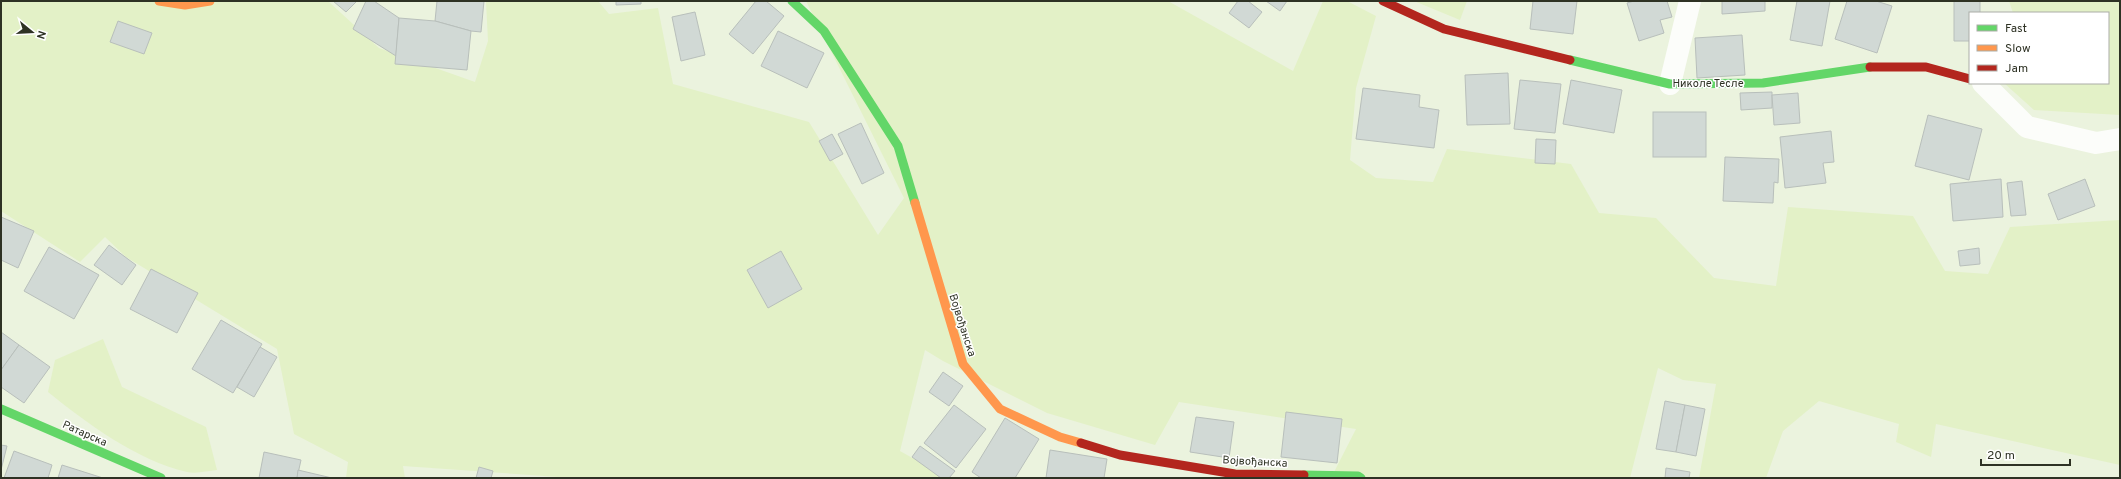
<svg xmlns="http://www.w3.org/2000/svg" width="2121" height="479" font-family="Overpass,sans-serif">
  <rect width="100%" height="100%" fill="#ebf3de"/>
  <g fill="#e3f1c7">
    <polygon points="1,1 328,1 379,48 475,82 488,41 486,2 598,1 609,14 658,8 673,84 809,122 878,235 904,198 806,1 1168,1 1293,71 1323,1 1347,1 1376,16 1356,88 1350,160 1376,178 1433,182 1447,149 1571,164 1599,213 1656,218 1714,278 1776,286 1788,207 1913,216 1945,271 1988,274 2010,227 2120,220 2120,465 1936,424 1931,457 1896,442 1899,424 1819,401 1783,431 1766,478 1699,478 1716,384 1683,380 1658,368 1630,478 1331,478 1356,429 1179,402 1155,445 1047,413 943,361 925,350 900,451 948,478 572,478 403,466 405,478 346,478 348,462 294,434 277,349 126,257 105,237 80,262 1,211"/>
    <polygon points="1414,1 1467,1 1460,20"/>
    <polygon points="2009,1 2120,1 2120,115 2034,110 2004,83 2108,83 2108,13 2013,13"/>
    <path d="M103,339l19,48 84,40 11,43c-9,1 -21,4 -30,2 -51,-12 -99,-48 -139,-80l7,-32z"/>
  </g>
  <g fill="#d1d9d5" stroke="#b8bfbb">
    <polygon points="333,1 355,1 356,2 346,12"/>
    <polygon points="366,1 374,1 399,18 396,56 353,29"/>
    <polygon points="437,1 484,1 481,32 471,31 435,21"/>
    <polygon points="616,1 641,1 641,4 616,5"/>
    <polygon points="756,1 766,1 784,16 753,54 729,34"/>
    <polygon points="1238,1 1248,1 1262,12 1249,28 1229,13"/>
    <polygon points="1266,1 1287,1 1280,11"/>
    <polygon points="1533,1 1577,1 1573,34 1530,29"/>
    <polygon points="1634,1 1667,1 1672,17 1660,20 1664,33 1639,41 1627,3"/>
    <polygon points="1722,1 1765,1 1765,11 1722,14"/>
    <polygon points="1797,1 1830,1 1822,46 1790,40"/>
    <polygon points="1847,1 1876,1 1892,6 1877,53 1835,39"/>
    <polygon points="1954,1 1980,1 1980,13 1970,13 1970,41 1954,41"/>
    <polygon points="695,12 705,55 681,61 672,17"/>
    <polygon points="399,18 435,21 471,31 467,70 395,64"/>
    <polygon points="118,21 152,33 144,54 110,42"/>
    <polygon points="778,31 824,53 807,88 761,66"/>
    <polygon points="1742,35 1745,75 1697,78 1695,38"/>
    <polygon points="1508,73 1510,124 1467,125 1465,75"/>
    <polygon points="1520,80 1561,84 1555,133 1514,129"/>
    <polygon points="1571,80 1622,90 1614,133 1563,124"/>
    <polygon points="1363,88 1420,95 1419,107 1439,110 1434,148 1356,139"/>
    <polygon points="1772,92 1772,108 1741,110 1740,93"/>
    <polygon points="1798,93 1800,123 1774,125 1772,95"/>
    <rect x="1653" y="112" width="53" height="45"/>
    <polygon points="1928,115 1982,129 1969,180 1915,166"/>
    <polygon points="861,123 884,173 862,184 838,134"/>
    <polygon points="1831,131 1834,162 1823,163 1826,183 1785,188 1780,137"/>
    <polygon points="832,134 843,154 830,161 819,141"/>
    <polygon points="1536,139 1556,140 1555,164 1535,163"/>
    <polygon points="1725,157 1779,159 1778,183 1774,182 1773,203 1723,201"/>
    <polygon points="2001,179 2003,217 1953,221 1950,184"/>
    <polygon points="2085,179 2095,206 2058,220 2048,194"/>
    <polygon points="2022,181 2026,215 2011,216 2007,183"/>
    <polygon points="1,217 34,231 18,268 1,260"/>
    <polygon points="109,245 136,265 122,285 94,265"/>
    <polygon points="49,247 99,275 74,319 24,291"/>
    <polygon points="1979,248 1980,264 1960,266 1958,251"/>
    <polygon points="781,251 802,289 768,308 747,270"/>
    <polygon points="151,269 198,293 177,333 130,309"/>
    <polygon points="221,320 262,344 233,393 192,369"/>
    <polygon points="1,332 19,345 1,370"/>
    <polygon points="19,345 50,367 24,403 1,387 1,370"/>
    <polygon points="260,347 277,357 254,397 237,387"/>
    <polygon points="943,372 963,386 949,406 929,392"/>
    <polygon points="1665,401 1685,405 1676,452 1656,449"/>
    <polygon points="954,405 986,429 956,468 924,443"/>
    <polygon points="1685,405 1705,409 1696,456 1676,452"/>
    <polygon points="1286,412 1342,419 1337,463 1281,457"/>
    <polygon points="1196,417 1234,422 1229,458 1190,452"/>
    <polygon points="1005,418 1039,439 1015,478 981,478 972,472"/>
    <polygon points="1,445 7,446 1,470"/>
    <polygon points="920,446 955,471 949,478 941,478 912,457"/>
    <polygon points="1050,450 1107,459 1104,478 1046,478"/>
    <polygon points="14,451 52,465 48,478 4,478"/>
    <polygon points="264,452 301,460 297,478 259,478"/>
    <polygon points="62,465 103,478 58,478"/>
    <polygon points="479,467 493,471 491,478 476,478"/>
    <polygon points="1666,468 1690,472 1689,478 1665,478"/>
    <polygon points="298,470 332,478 297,478"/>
  </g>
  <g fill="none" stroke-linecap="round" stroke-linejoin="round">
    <g stroke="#fcfdfa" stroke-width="22">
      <polyline points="1983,83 2027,127 2096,143 2120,139"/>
      <polyline points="1670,84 1690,1"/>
    </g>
    <g stroke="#63d668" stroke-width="9">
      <polyline points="792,1 824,31 898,146 915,203"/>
      <polyline points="1570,60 1670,84 1763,83 1870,67"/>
      <polyline points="1,409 161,478"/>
      <polyline points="1304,475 1358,476 1361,478"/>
    </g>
    <g stroke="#ff974d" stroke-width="9">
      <polyline points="159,1 185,5 210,1"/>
      <polyline points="915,203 963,364 1000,409 1060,437 1081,443"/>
    </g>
    <g stroke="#b3261e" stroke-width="9">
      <polyline points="1383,1 1444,29 1570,60"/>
      <polyline points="1870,67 1926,67 1970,79"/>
      <polyline points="1081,443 1120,455 1235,474 1304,475"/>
    </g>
  </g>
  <g text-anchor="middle" stroke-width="3" stroke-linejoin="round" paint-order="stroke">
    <g font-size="11" fill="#2e3224" stroke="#fff">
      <text x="1708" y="87">Николе Тесле</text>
      <text transform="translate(963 325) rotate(72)" y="4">Војвођанска</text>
      <text transform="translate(85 433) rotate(24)" y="4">Ратарска</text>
      <text transform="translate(1255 461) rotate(3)" y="4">Војвођанска</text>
    </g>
  </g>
  <rect width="2121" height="479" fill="none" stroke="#2e3224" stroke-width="4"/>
  <rect x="1969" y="12" width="140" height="72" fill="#ffffff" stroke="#abada7"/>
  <rect x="1977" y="25" width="20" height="6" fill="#63d668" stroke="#abada7"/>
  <text x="2005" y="32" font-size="12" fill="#2e3224">Fast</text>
  <rect x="1977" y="45" width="20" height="6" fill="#ff974d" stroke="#abada7"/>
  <text x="2005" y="52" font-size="12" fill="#2e3224">Slow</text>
  <rect x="1977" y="65" width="20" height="6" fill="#b3261e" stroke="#abada7"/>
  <text x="2005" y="72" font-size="12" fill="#2e3224">Jam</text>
  <g transform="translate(32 32) rotate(108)" stroke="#ffffff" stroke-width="3" paint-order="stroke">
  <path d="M0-3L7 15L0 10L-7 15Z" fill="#2e3224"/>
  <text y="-6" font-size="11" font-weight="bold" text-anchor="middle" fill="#2e3224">N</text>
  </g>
  <path d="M1981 459v6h89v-6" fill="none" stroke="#2e3224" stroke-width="2"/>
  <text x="1987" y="459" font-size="12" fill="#2e3224" stroke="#ffffff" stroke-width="3" paint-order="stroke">20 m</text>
</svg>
